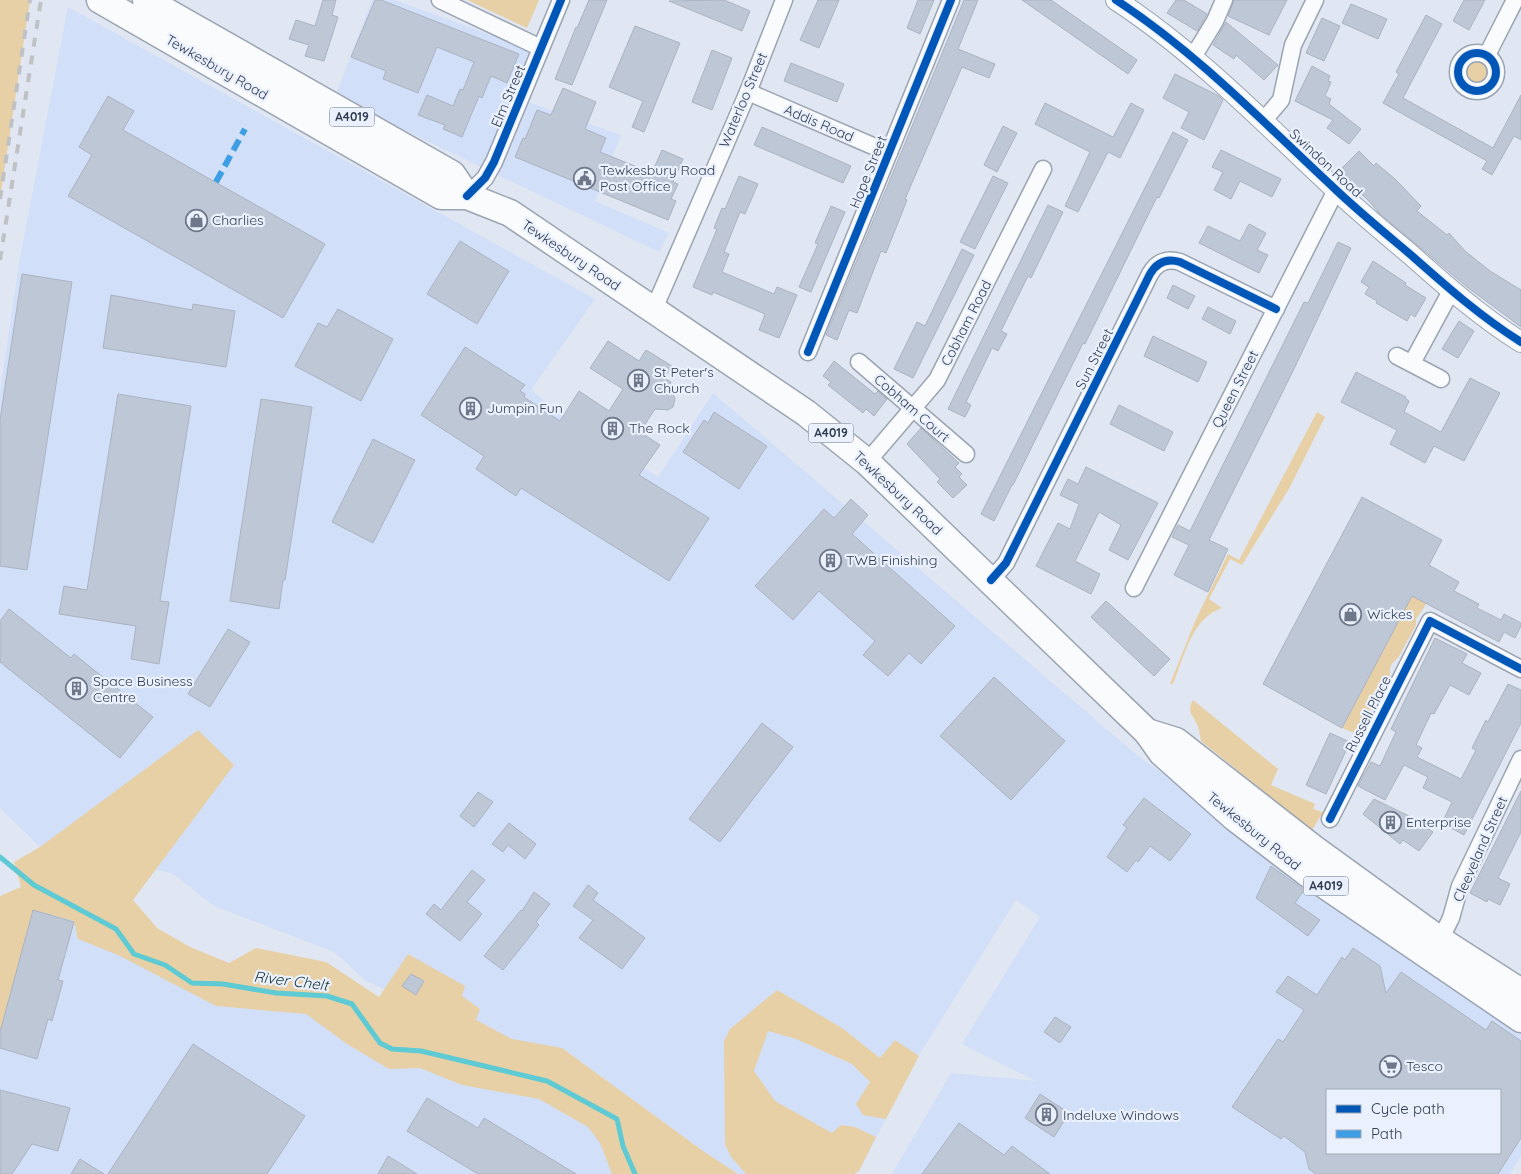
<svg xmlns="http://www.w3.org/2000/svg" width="1521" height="1174" font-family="Quicksand,sans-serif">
  <rect width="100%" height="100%" fill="#e0e7f2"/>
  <g fill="#d1dff8" fill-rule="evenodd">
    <polygon points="372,0 395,0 529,49 517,98 621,135 595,201 669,233 659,252 335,97"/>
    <path d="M68,7l527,292 -64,91 35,29 92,58 55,-84 425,363 383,270v130l-11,18h-618l59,-101 85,8 -74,-37 78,-127 -24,-17 -100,160 -57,111 -5,3h-116l-35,-23 -141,-103 -54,-4 -59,-24 -84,-40 -31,-28 -120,-46 -42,-33 -132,-26 -40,-39v-415l19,-130zM1327,1090h173v63h-173z"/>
    <polygon points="32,888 276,995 607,1117 628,1174 0,1174 0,1000"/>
  </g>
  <g fill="#e7d0a6">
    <polygon points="0,0 30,0 0,199"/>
    <polygon points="467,0 539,0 527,28"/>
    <circle cx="1477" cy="72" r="17"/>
    <path d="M1317,412l8,5 -35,70 -48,78 -12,-6 -21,40 13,9c-30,10 -38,49 -49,76h-3l26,-65 32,-65 11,6z"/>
    <path d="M1414,592l15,8 -13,19v6l-18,33c-7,5 -9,9 -8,17l-33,59 -15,-6z"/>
    <path d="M1193,700l85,69 -7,16 44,19 -2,5 10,3 -11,18 -111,-89c-1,-6 -2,-12 -4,-17 -4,-10 -11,-11 -4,-24z"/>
    <polygon points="198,730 234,765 133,900 157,928 190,947 229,963 256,948 326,962 379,997 408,954 465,986 462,996 480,1009 476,1020 512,1039 562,1048 703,1151 738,1174 612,1174 600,1143 588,1127 539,1099 462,1085 420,1068 389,1069 347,1044 306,1014 216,1006 118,955 78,939 74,921 34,910 0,1032 0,896 21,887 14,862 40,847"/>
    <polygon points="777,990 842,1028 880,1058 895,1040 919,1056 886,1119 863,1115 856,1104 870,1082 852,1064 796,1039 768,1031 754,1071 775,1101 832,1133 841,1125 855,1127 876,1137 859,1171 854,1174 746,1174 731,1157 725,1144 724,1041 730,1029"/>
  </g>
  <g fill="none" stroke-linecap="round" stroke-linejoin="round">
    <polyline stroke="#5dcad4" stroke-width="5" points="0,857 34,885 116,929 134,954 165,965 192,983 223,984 276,993 327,996 352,1004 380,1043 392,1049 421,1051 547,1081 617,1119 623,1146 635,1174"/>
  </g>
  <g fill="#bec7d6" stroke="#abb3c2" fill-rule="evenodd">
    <polygon points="323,0 336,0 332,15 338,17 324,61 305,56 309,45 289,39 296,20 315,26"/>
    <polygon points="375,0 381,0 519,54 507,83 491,76 482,98 479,96 462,137 443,129 445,125 418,115 427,95 453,106 460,89 463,90 474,62 437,47 418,93 383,79 386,71 351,57"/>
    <polygon points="589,0 607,0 572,85 555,79 576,27 577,28"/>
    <polygon points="724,0 750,11 742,31 669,1"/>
    <polygon points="818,0 839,0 819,48 800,40"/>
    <polygon points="918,0 934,0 920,34 907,28"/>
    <polygon points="964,0 978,0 958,49 995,64 989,78 962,67 905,199 907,200 886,253 881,251 857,313 849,310 837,340 826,335"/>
    <polygon points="1022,0 1051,0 1137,60 1128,74"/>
    <polygon points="1176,0 1184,0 1207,14 1197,31 1167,13"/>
    <polygon points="1234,0 1287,0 1269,35 1228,16"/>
    <polygon points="1464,0 1485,0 1469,30 1453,21"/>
    <polygon points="1351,4 1387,19 1378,39 1342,23"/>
    <polygon points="1426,15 1442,24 1403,98 1493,148 1521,95 1521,140 1514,136 1492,175 1482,169 1487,161 1383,103 1399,74 1396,72"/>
    <polygon points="1322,18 1340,26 1324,61 1306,53"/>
    <polygon points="1226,22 1278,65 1264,80 1236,55 1234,59 1213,45"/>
    <polygon points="635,26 680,43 644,132 632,127 643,101 609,87"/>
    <polygon points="712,50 732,58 712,110 692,102"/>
    <polygon points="791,63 844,84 837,102 784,81"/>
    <polygon points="1312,66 1330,76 1328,81 1331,82 1325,96 1331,99 1329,104 1361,129 1349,144 1327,128 1333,120 1295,101"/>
    <polygon points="1175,74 1219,96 1223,100 1204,140 1181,128 1189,112 1163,98"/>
    <polygon points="563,88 596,102 585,129 606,138 600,152 652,173 662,150 683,159 673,182 678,184 671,199 676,201 668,220 515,157 523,138 525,139 537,110 551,115"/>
    <polygon points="108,96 134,111 123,130 325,244 283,318 68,196 92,155 79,147"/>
    <polygon points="1045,103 1113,137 1131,103 1144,110 1120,158 1108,152 1078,212 1065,206 1090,152 1035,124"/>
    <polygon points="1003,126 1017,133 997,172 984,165"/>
    <polygon points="762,127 851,166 843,183 754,145"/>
    <polygon points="1173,132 1188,140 1159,198 1157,197 1085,344 1083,343 1013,485 1012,485 994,521 981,514"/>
    <polygon points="1221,150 1281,179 1272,197 1240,181 1231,199 1214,190 1223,172 1212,167"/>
    <polygon points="1359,151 1374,166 1376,163 1395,179 1421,206 1417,211 1447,235 1449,233 1465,251 1490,271 1521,290 1521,327 1467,287 1379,213 1367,199 1337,173"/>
    <polygon points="739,176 758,184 745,214 740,212 724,252 729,254 722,272 774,294 777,287 797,295 779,338 759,330 765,314 713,292 712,295 693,287 717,229 714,228 722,208 725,209"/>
    <polygon points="993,176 1008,183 975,249 960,242"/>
    <polygon points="1048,205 1063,212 1031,278 1028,276 1001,331 1007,334 998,351 992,348 966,402 971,405 965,417 948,409"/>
    <polygon points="831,206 845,212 811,292 799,287 818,244 815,243"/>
    <polygon points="1249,224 1266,233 1257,250 1268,255 1259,273 1199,243 1208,226 1240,241"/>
    <polygon points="460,241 509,271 477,324 427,294"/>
    <polygon points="1338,242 1351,248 1294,369 1209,540 1228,549 1208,592 1174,575 1189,545 1172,537 1178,525 1190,531 1304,302 1308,303"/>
    <polygon points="962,249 974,255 913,378 894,369 917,322 925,326"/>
    <polygon points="1373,261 1406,283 1405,285 1426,298 1415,317 1411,314 1407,321 1376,303 1377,301 1365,294 1369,287 1361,282"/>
    <polygon points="22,274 72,282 27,570 0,566 0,420"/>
    <polygon points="1173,285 1195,296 1188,309 1167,298"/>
    <polygon points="111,295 192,310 193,304 235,311 226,367 103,348"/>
    <polygon points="1208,307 1236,321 1230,334 1202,319"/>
    <polygon points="338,309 393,339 361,401 295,366 318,323 327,327"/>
    <polygon points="1459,321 1474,331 1458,358 1442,349"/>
    <polygon points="1153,336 1207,362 1198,382 1144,356"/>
    <polygon points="608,341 639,361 646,350 672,366 664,378 671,382 669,387 673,393 675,399 673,407 668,410 655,409 640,432 660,445 639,475 709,518 669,581 521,488 516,496 476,469 484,456 421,415 465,347 525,385 520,391 525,394 524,397 560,421 579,391 609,411 623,389 590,368"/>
    <polygon points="834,361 875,394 878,391 887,399 874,416 866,409 863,413 828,385 831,382 823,376"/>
    <polygon points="1356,372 1406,397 1405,398 1409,401 1404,412 1441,432 1470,378 1500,393 1464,461 1434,446 1425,463 1390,444 1397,430 1341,402"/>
    <polygon points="118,394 191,406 160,601 169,602 159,664 131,659 136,626 59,614 64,586 87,590"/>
    <polygon points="261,399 312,407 285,580 283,580 279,609 230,601"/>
    <polygon points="1119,405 1173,432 1164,451 1110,424"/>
    <polygon points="714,412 767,446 739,489 683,452 704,420 708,423"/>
    <polygon points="921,428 959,463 955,467 962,474 959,477 967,485 953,498 937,482 940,479 907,444"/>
    <polygon points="373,439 415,460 373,543 332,522"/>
    <polygon points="1086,467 1158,503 1128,560 1109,550 1121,525 1099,512 1075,561 1100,574 1091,594 1036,566 1058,523 1070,529 1079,504 1060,495 1068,479 1078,484"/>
    <polygon points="1362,497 1442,540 1429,565 1459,582 1454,591 1479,604 1477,608 1501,620 1504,614 1521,623 1521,626 1515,638 1504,632 1499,642 1412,596 1342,728 1263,684"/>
    <polygon points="851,499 868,515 852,534 955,626 921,664 909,653 888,676 863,655 875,641 819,591 793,620 755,586 824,509 834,518"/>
    <polygon points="1106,601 1170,659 1154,676 1091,617"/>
    <polygon points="9,609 71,658 74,654 153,717 120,758 0,662 0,621"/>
    <polygon points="228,629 250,642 210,707 188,694"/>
    <polygon points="1435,638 1467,654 1462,663 1481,673 1469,695 1450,685 1434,714 1431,713 1416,745 1422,748 1417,757 1461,779 1476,750 1472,748 1486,720 1488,722 1508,684 1521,690 1521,723 1464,835 1442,823 1452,802 1423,788 1428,777 1404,765 1385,800 1358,786 1371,762 1380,766 1396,732 1391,729"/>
    <polygon points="994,677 1065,741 1011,800 940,736"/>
    <polygon points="762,723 793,747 720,842 689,819"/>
    <polygon points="1330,733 1350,742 1326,794 1306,785"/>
    <polygon points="1521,791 1521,832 1498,878 1510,884 1500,905 1488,899 1487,902 1470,893"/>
    <polygon points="478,792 493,802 474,827 460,816"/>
    <polygon points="1144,798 1191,834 1170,861 1150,846 1138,862 1136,860 1127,872 1107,857 1127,828 1123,825"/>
    <polygon points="1374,799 1415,819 1433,832 1419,851 1403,840 1400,844 1363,814"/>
    <polygon points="509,823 536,844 525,859 508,845 503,852 492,844"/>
    <polygon points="1271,866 1304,890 1295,903 1320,920 1308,936 1256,898"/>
    <polygon points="472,870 485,880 467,902 482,914 460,941 426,914 434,904 441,910"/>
    <polygon points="588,885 598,893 593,900 645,938 622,969 579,938 593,920 573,906"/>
    <polygon points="534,892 550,904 536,922 539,925 503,970 484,956 521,910 522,911"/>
    <polygon points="33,910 74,922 58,980 63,981 52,1021 48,1019 37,1059 0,1048 0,1032"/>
    <path d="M1353,948l27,18 6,27 15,-21 85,58 6,-9 29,20v97l-23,36h-182l-7,-5 -4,-17 -21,-16 -3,3 -49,-32 46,-68 5,3 21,-32 -28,-18 12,-16 29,19 25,-38 3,3zM1327,1090h173v63h-173z"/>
    <polygon points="411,974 424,981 416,995 402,986"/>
    <polygon points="1055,1017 1071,1027 1060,1043 1044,1032"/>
    <polygon points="193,1044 305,1116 288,1142 267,1174 108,1174"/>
    <polygon points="0,1090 70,1108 58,1151 32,1144 12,1174 0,1174"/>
    <polygon points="1040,1094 1069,1113 1054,1137 1025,1118"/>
    <polygon points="427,1098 478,1128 484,1118 576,1174 478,1174 407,1131"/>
    <polygon points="959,1123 1004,1155 1012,1146 1050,1174 922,1174"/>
    <polygon points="388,1156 417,1174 378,1174"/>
    <polygon points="80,1159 104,1174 71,1174"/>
  </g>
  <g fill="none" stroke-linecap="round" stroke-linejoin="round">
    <defs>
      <g id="minor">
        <polyline points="440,0 541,48"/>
        <circle cx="1477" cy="72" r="19"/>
        <polyline points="1487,55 1515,0"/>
        <polyline points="1193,57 1215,21 1224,0"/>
        <polyline points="748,92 889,153"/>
        <polyline points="1263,121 1281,100 1293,45 1315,0"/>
        <polyline points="467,196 485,178 494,162 561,0"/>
        <polyline points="654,309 748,92 784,0"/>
        <polyline points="808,352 951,0"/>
        <polyline points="1397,356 1441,379"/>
        <polyline points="859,362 966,454"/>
        <polyline points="1412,363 1451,291"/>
        <polyline points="867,462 937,380 1043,169"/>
        <path d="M991,580l15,-17 144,-289c7,-12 17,-16 30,-12l96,47"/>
        <polyline points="1134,588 1336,190"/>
        <polyline points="1330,819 1430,621 1521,669"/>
        <polyline points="1440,940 1451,918 1460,886 1521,759"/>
      </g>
      <path id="tertiary" d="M1116,0c81,53 148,123 218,188 24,23 51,45 77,67 35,31 70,62 110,87"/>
      <g id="trunk">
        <polyline points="100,0 441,196 467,196 510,213 806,413 867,462 1147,732 1162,753 1235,818 1307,873 1521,1019"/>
        <polyline points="146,0 452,174 467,196"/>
        <polyline points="1147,732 1176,741 1313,848 1440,940 1521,992"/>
      </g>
    </defs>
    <use href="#minor" stroke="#9ba4b2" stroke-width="19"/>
    <use href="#tertiary" stroke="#9ba4b2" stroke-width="22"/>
    <use href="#trunk" stroke="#9ba4b2" stroke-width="29"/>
    <use href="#minor" stroke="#fafbfd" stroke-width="16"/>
    <use href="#tertiary" stroke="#fafbfd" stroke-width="20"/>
    <use href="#trunk" stroke="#fafbfd" stroke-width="26"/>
    <g stroke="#bfc1c5" stroke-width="4" stroke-dasharray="9 9" stroke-linecap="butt">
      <polyline points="0,199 30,0"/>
      <polyline points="0,260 41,0"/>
    </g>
    <polyline stroke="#3e9ee5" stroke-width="6" stroke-dasharray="12 6" stroke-linecap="butt" points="216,182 245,129"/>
    <defs>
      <g id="cycleway">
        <path d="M1116,0c81,53 148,123 218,188 24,23 51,45 77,67 35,31 70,62 110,87"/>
        <circle cx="1477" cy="72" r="19"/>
        <polyline points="467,196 485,178 494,162 561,0"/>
        <polyline points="808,352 951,0"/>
        <path d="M991,580l15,-17 144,-289c7,-12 17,-16 30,-12l96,47"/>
        <polyline points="1330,819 1430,621 1521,669"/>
      </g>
    </defs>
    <use href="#cycleway" stroke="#ebf1fc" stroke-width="11"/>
    <use href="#cycleway" stroke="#0057b8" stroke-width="8"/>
  </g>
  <defs>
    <symbol id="civic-ring" viewBox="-11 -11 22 22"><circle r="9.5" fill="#ebf1fc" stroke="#6e788a" stroke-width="1.5"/><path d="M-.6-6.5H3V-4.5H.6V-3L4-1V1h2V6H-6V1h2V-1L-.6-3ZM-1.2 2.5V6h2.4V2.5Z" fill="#6e788a"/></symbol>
    <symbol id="shop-ring" viewBox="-11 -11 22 22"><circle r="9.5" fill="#ebf1fc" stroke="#6e788a" stroke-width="1.5"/><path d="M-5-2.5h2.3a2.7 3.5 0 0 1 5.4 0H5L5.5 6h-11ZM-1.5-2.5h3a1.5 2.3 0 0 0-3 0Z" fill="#6e788a"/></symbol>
    <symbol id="building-ring" viewBox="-11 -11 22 22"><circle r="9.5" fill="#ebf1fc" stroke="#6e788a" stroke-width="1.5"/><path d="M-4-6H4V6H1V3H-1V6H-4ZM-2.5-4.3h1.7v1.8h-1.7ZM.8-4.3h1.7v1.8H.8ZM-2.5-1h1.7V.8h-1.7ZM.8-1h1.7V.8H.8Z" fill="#6e788a"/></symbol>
    <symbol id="supermarket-ring" viewBox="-11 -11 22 22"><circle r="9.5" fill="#ebf1fc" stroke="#6e788a" stroke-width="1.5"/><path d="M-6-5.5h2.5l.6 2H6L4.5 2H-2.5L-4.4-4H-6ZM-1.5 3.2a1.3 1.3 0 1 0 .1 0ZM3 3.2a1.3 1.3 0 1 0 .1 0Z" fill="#6e788a"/></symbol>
  </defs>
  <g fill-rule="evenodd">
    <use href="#civic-ring" x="572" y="166" width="25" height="25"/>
    <use href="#shop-ring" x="184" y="208" width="25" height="25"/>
    <use href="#building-ring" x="626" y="368" width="25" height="25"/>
    <use href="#building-ring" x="458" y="396" width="25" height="25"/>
    <use href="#building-ring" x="600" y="416" width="25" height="25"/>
    <use href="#building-ring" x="818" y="548" width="25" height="25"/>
    <use href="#shop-ring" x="1338" y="602" width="25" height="25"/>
    <use href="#building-ring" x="64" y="676" width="25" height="25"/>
    <use href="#building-ring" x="1378" y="810" width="25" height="25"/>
    <use href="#supermarket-ring" x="1378" y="1054" width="25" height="25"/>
    <use href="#building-ring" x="1034" y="1102" width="25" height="25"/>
  </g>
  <g text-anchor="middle" stroke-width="4.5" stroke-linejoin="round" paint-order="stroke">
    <g fill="#ebf1fc" stroke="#687385" stroke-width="1">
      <rect x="329.5" y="107.5" width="45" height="19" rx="4"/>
      <rect x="808.5" y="423.5" width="45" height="19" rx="4"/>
      <rect x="1303.5" y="876.5" width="45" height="19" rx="4"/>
    </g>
    <g font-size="12" font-weight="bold" fill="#303d52">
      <text x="352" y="121">A4019</text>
      <text x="831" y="437">A4019</text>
      <text x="1326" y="890">A4019</text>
    </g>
    <g font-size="14" fill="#303d52" stroke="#ebf1fc">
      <text transform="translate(217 67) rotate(30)" y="5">Tewkesbury Road</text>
      <text transform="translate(508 96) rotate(-67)" y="5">Elm Street</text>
      <text transform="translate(743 100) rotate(-67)" y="5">Waterloo Street</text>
      <text transform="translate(819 123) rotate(23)" y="5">Addis Road</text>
      <text transform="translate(1326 163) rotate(43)" y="5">Swindon Road</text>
      <text transform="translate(868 172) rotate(-68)" y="5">Hope Street</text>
      <text transform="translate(571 255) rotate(34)" y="5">Tewkesbury Road</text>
      <text transform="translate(966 323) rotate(-63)" y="5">Cobham Road</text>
      <text transform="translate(1094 359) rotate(-63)" y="5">Sun Street</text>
      <text transform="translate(1235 389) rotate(-63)" y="5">Queen Street</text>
      <text transform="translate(912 408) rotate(41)" y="5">Cobham Court</text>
      <text transform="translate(898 493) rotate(43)" y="5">Tewkesbury Road</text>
      <text transform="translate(1368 714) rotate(-63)" y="5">Russell Place</text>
      <text transform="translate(1254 831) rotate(39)" y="5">Tewkesbury Road</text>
      <text transform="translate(1480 849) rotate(-66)" y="5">Cleeveland Street</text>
    </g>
    <g font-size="14" fill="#303d52" stroke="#ebf1fc" text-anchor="start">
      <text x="600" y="175">Tewkesbury Road<tspan x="600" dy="16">Post Office</tspan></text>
      <text x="212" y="225">Charlies</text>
      <text x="654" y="377">St Peter's<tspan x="654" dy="16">Church</tspan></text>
      <text x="487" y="413">Jumpin Fun</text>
      <text x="629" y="433">The Rock</text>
      <text x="846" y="565">TWB Finishing</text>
      <text x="1367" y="619">Wickes</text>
      <text x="93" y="686">Space Business<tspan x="93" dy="16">Centre</tspan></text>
      <text x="1406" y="827">Enterprise</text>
      <text x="1406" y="1071">Tesco</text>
      <text x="1063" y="1120">Indeluxe Windows</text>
    </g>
    <g font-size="15" font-style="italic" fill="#153234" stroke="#ebf1fc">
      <text transform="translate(291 981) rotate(7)" y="5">River Chelt</text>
    </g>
  </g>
  <rect x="1326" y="1089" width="175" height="65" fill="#ebf1fc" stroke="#a0a9b8"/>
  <rect x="1336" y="1105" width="25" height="8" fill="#0057b8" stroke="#a0a9b8"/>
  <text x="1371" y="1114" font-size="15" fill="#303d52">Cycle path</text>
  <rect x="1336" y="1130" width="25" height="8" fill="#3e9ee5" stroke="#a0a9b8"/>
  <text x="1371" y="1139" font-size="15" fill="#303d52">Path</text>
</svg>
